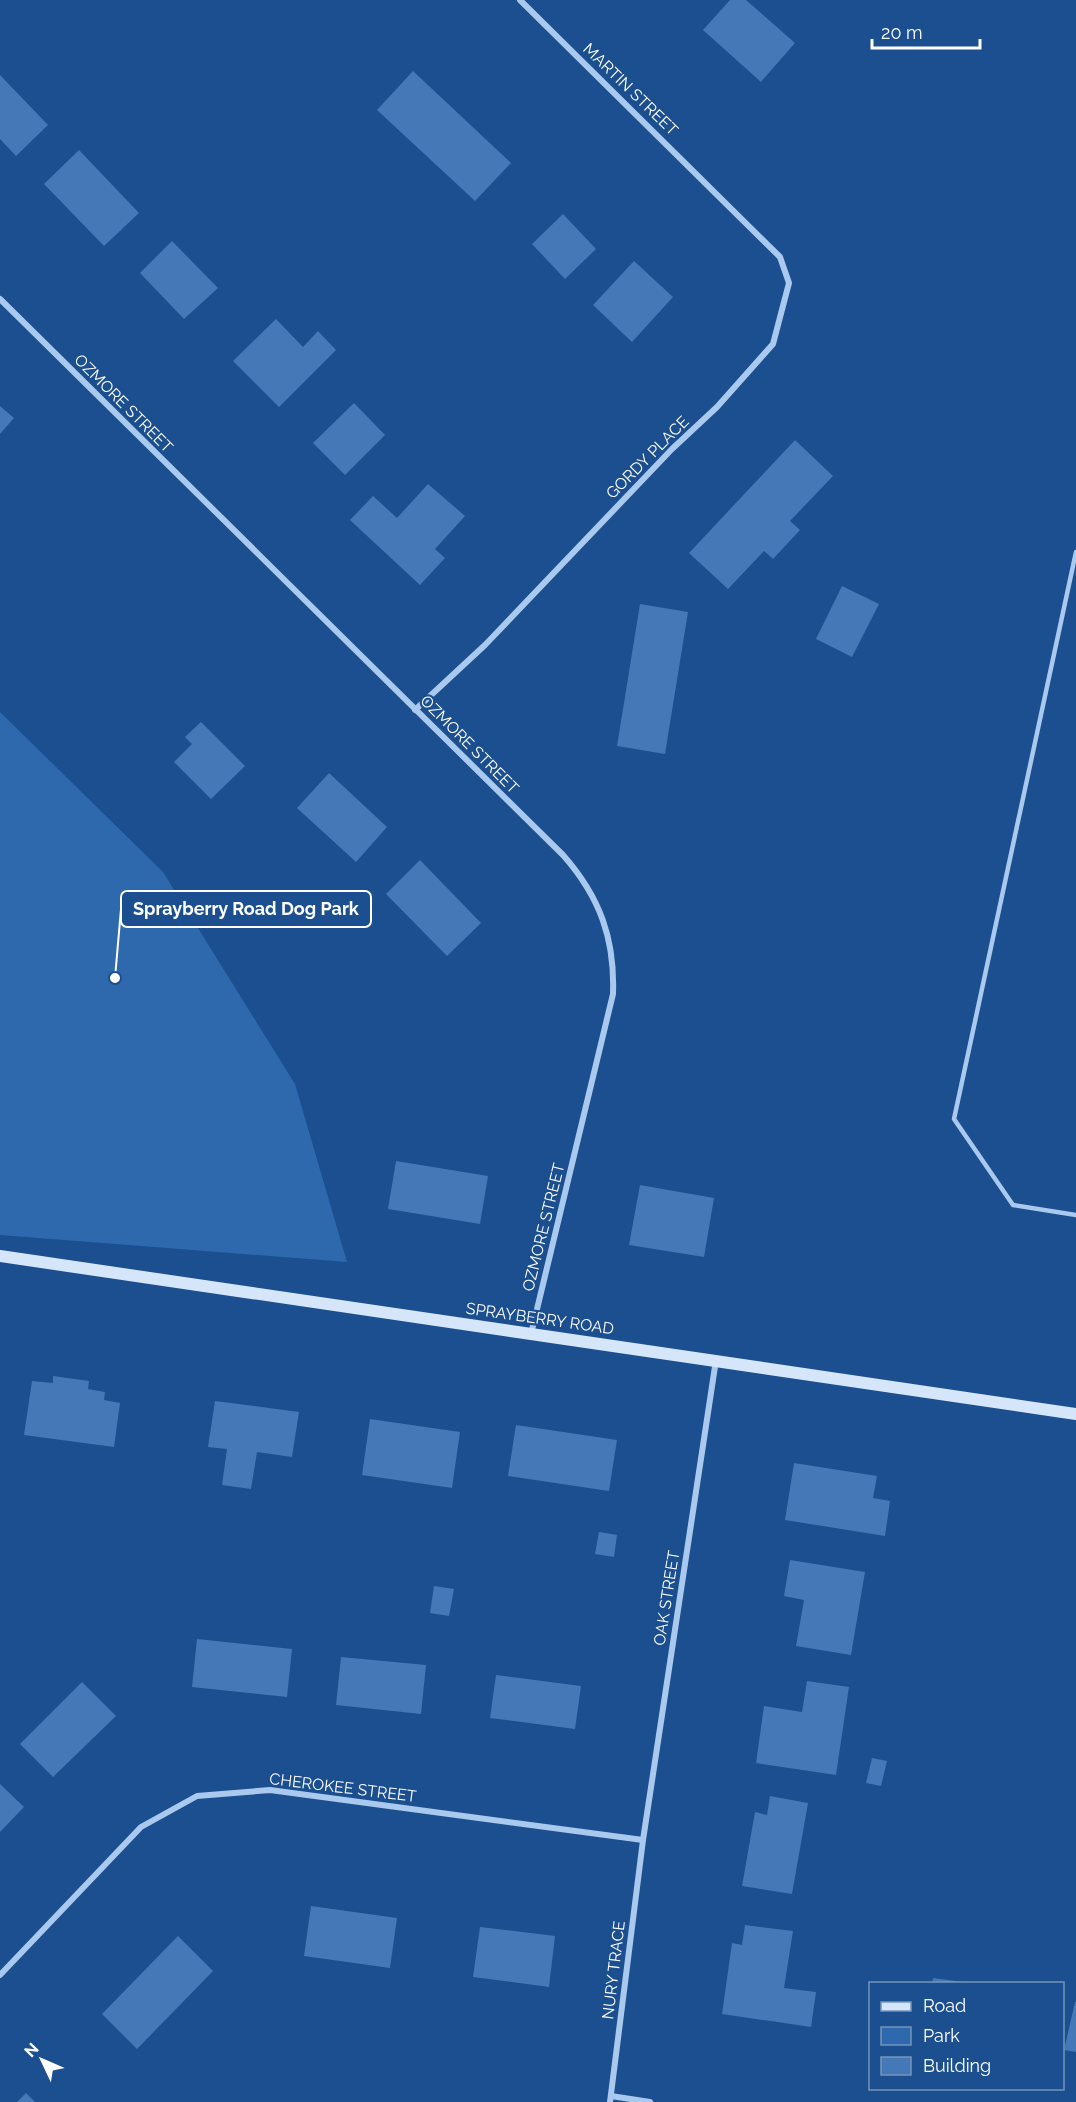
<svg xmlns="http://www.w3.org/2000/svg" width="1076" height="2102" font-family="Raleway,sans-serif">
  <rect width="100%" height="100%" fill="#1b4f8f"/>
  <polygon fill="#2e69ad" points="0,712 163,872 295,1084 347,1262 0,1235"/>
  <g fill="#4478b7">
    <polygon points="730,0 746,0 795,43 761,82 703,30"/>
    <polygon points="413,71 511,163 475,201 377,110"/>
    <polygon points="0,75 48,125 16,156 0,139"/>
    <polygon points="79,150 139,213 104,246 44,184"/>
    <polygon points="563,214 596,249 565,279 532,244"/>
    <polygon points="172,241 218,288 184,319 140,273"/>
    <polygon points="634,261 673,297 632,342 593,305"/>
    <polygon points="276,319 303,347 318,331 336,350 279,407 233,361"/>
    <polygon points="354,403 385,435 345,475 313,443"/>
    <polygon points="0,406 14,418 0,434"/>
    <polygon points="795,440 833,476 790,521 800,530 773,559 764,551 728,589 689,553"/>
    <polygon points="428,484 465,516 435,549 445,558 420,585 350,520 373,496 397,518"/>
    <polygon points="842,586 879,604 852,657 816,639"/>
    <polygon points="640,604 688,612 665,754 617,746"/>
    <polygon points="201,722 245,766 211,799 174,762 192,744 185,737"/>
    <polygon points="329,773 387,827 356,862 297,808"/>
    <polygon points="420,860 481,923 447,956 386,894"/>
    <polygon points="396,1161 488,1176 480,1224 388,1209"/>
    <polygon points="640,1185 714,1198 704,1257 629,1245"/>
    <polygon points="53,1376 89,1381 88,1389 105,1392 104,1400 120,1403 114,1447 24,1435 32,1381 53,1383"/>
    <polygon points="215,1401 299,1412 292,1457 257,1452 251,1489 222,1485 227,1449 208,1447"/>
    <polygon points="370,1419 460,1432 452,1488 362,1475"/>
    <polygon points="516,1425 617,1440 609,1491 508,1476"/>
    <polygon points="794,1463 877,1476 873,1498 890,1501 885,1536 785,1520"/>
    <polygon points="599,1532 617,1535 614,1557 595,1554"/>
    <polygon points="790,1560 865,1572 851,1655 796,1646 804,1600 784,1596"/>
    <polygon points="434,1586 454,1589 449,1616 430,1613"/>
    <polygon points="197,1639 292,1649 287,1697 192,1687"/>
    <polygon points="341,1657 426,1665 421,1714 336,1705"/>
    <polygon points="496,1675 581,1686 575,1729 490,1718"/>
    <polygon points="807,1681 849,1687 836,1775 756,1763 764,1706 802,1712"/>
    <polygon points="82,1682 116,1716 53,1777 20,1744"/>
    <polygon points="872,1758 887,1761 881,1786 866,1783"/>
    <polygon points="0,1784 24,1807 0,1832"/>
    <polygon points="770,1796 808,1803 792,1894 742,1886 755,1812 767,1815"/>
    <polygon points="311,1906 397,1918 390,1968 304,1956"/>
    <polygon points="745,1925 793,1931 784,1988 816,1992 811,2027 722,2014 732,1943 742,1945"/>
    <polygon points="480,1927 555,1936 549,1987 473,1977"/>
    <polygon points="178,1936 213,1971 137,2049 102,2014"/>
    <polygon points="933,1978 963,1982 963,1984 932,1984"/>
    <polygon points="1075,2002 1076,2002 1076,2052 1064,2050"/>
    <polygon points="26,2093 35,2102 17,2102"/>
  </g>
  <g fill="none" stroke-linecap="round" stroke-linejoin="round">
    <polyline stroke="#a9c9ee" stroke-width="4.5" points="1076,552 954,1119 1013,1205 1076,1215"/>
    <g stroke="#a9c9ee" stroke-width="6">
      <path d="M0,299l563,556c37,42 52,84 50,139l-82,340"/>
      <polyline points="415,710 485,645 672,449 717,407 773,344 789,283 780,257 520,0"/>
      <polyline points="0,1975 141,1827 197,1796 270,1790 643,1840"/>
      <polyline points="611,2096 650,2102"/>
      <polyline points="610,2102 643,1840 716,1360"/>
    </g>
    <polyline stroke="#d6e6fa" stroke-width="12" points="0,1256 1076,1414"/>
  </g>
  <g text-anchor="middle" stroke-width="4.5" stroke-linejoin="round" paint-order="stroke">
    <g font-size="16" fill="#fff" stroke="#1b4f8f">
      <text transform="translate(631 89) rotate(44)" y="6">MARTIN STREET</text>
      <text transform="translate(124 403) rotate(45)" y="6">OZMORE STREET</text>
      <text transform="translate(647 457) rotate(-45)" y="6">GORDY PLACE</text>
      <text transform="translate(470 744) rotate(45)" y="6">OZMORE STREET</text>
      <text transform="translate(543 1227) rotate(-76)" y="6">OZMORE STREET</text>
      <text transform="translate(540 1318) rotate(8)" y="6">SPRAYBERRY ROAD</text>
      <text transform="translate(666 1598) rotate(-81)" y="6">OAK STREET</text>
      <text transform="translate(343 1787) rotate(7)" y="6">CHEROKEE STREET</text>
      <text transform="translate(613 1970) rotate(-83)" y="6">NURY TRACE</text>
    </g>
  </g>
  <path fill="none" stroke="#fff" stroke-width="2" d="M115 978L121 909"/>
  <circle fill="#fff" stroke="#1b4f8f" stroke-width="2" cx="115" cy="978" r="6"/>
  <rect fill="#1b4f8f" stroke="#fff" stroke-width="2" x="121" y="891" width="250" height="36" rx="6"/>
  <g font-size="18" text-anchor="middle" font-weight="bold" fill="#fff">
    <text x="246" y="915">Sprayberry Road Dog Park</text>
  </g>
  <rect x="869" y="1982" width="195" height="108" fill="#1b4f8f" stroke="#7695bc" stroke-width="1.5"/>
  <rect x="881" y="2002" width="30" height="9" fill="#d6e6fa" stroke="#7695bc" stroke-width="1.5"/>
  <text x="923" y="2012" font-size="18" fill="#ffffff">Road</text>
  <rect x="881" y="2027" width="30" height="18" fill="#2e69ad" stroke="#7695bc" stroke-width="1.5"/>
  <text x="923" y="2042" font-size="18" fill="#ffffff">Park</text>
  <rect x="881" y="2057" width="30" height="18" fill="#4478b7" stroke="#7695bc" stroke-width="1.5"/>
  <text x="923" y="2072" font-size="18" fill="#ffffff">Building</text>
  <g transform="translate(42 2060) rotate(314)" stroke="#1b4f8f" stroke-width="4.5" paint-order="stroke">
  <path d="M0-4.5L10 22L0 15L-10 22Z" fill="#ffffff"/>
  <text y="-9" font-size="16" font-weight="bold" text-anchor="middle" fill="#ffffff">N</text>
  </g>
  <path d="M872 39v9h108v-9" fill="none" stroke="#ffffff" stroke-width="3"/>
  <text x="881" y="39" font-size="18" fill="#ffffff" stroke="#1b4f8f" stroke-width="4.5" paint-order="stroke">20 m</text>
</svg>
